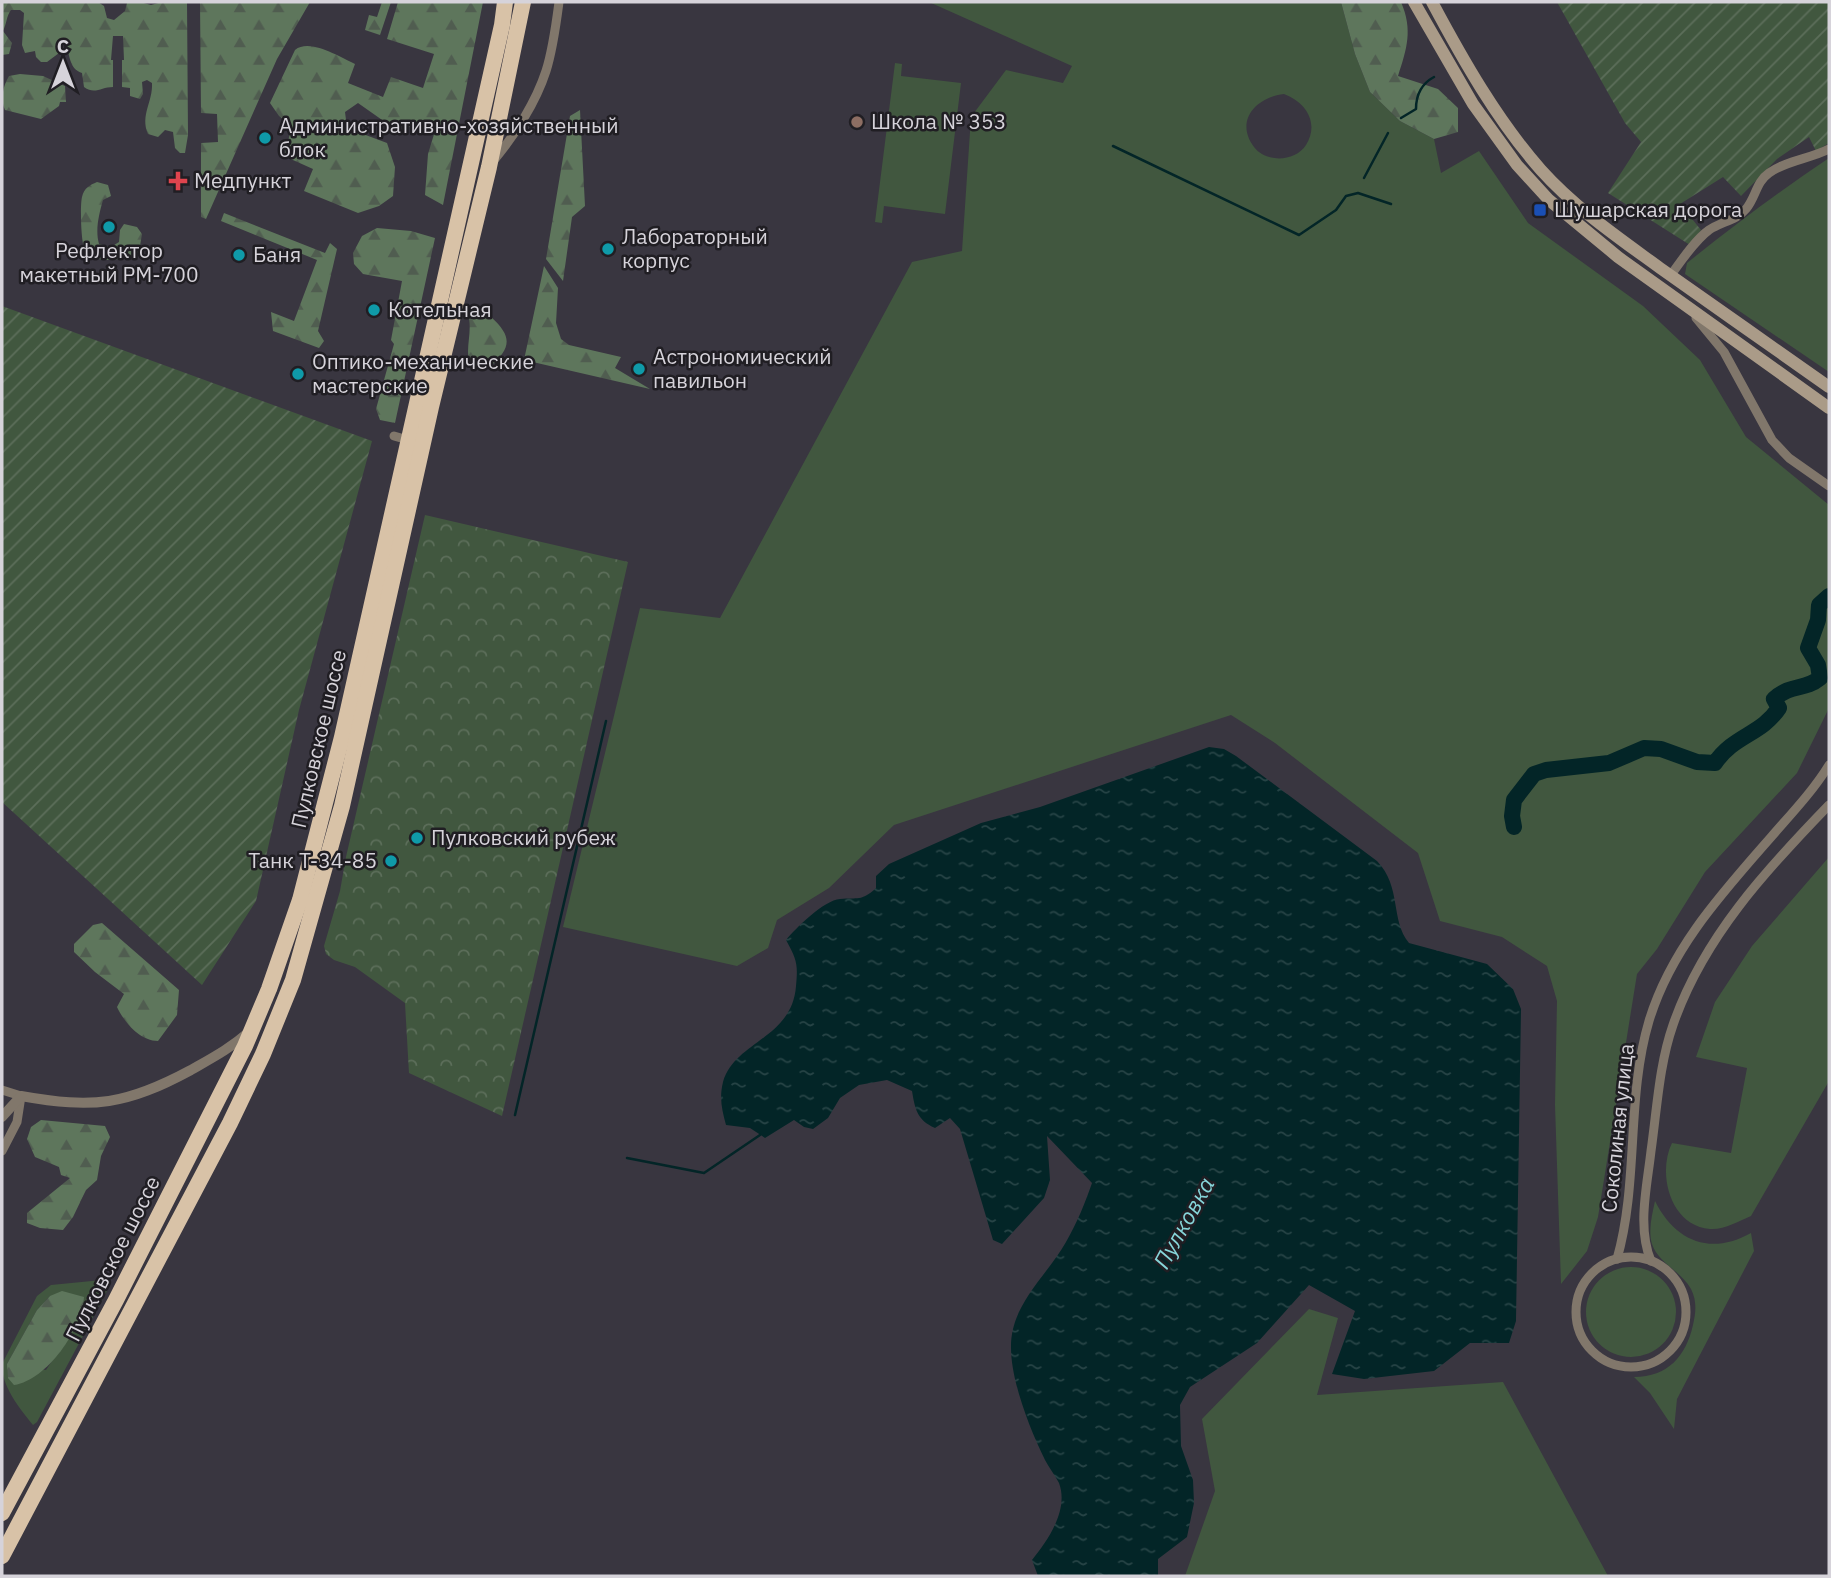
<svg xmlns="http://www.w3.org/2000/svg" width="1831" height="1578" font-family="'IBM Plex Sans',sans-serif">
  <defs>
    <pattern id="forest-firs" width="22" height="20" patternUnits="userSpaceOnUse" patternTransform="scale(1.75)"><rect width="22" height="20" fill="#5e765c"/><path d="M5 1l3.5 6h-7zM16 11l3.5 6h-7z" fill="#505d50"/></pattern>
    <pattern id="park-crowns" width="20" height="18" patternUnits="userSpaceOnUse" patternTransform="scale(1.75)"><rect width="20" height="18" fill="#41573f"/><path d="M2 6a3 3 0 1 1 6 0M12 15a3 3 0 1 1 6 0" fill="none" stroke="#5c6e5a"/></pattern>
    <pattern id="garden-furrows" width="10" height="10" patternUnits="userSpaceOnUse" patternTransform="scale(1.75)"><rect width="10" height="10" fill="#41573f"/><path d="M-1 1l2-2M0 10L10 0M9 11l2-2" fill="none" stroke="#5c6e5a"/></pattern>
    <pattern id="water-ripples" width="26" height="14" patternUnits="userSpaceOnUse" patternTransform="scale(1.75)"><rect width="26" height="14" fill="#032527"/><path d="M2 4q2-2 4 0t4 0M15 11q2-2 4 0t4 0" fill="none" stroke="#274446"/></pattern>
  </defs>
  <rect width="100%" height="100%" fill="#393640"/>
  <g fill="#41573f" fill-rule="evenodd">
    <path d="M929,2h412l14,52 15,38 30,29 34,18 7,34 38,-22 49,72 115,83 57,54 46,77 83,68v203l-32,65 -92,99 -48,77 -20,25 -39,243 -11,34 -26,33 -6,-179 2,-104 -10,-35 -45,-29 -62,-16 -22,-68 -143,-110 -44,-28 -337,110 -65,63 -52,32 -9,28 -31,18 -174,-39 77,-319 80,10 192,-356 50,-11 9,-134 35,-47 57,13 9,-17zM1284,94c21,8 36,28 22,51 -11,17 -40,18 -52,2 -20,-27 3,-50 30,-53z"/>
    <polygon points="895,63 902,64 901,76 961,83 945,214 884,206 882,223 875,222"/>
    <path d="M1829,158v214l-144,-98 2,-11c46,-37 93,-72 142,-105z"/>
    <path d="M1829,857v224l-78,135c-12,5 -27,14 -41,13 -40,-3 -53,-56 -38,-86l59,10 16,-85 -51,-11 19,-55 37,-56z"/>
    <path d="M1655,1201c20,40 55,55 96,32l3,18 -77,148 -3,30 -24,-36 -16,-16c34,0 52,-21 59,-52 3,-13 4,-24 -2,-36 -10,-18 -33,-26 -39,-45 -4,-14 0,-29 3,-43z"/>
    <circle cx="1631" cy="1312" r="45"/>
    <path d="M102,1280l5,2 1,7 -71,133 -4,3c-14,-17 -32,-40 -31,-61l35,-68 14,-11zM50,1296l27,28 -31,46 -39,-6 30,-54z"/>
    <polygon points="1309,1309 1338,1318 1317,1395 1503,1382 1608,1576 1185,1576 1215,1491 1202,1419"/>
  </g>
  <g fill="url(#forest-firs)">
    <path d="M2,2h96l6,4 3,12 7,2 11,-9 2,-8 13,-1 11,3 11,-3h25l1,133 -3,18h-5l-5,-5 -2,-16 -8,-2 -7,7 -10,-3c-8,-19 5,-32 4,-51l-5,-3 -5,2 1,12 -3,5 -10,-3v-8l-8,-1v-27h2l-1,-24h-10l-2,24h2v27c-12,0 -18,8 -29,0l-2,-14c-14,-5 -11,-18 -17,-29l-6,1v8l-12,9h-6l-5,-5 -1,-6 -10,2 -3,-8 2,-32 -4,-3h-9c-5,7 -4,13 -8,21l9,12 -3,11 -7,1z"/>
    <polygon points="200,2 310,2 277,59 206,219 201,217 201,143 218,142 217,114 201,113"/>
    <polygon points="382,2 391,2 380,35 365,30 369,15 377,17"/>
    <path d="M398,2h85l-40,203 -18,-10 3,-41 7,-23 -50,-9 -27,-19 -13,9 2,16 40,15 8,24 -2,29 -14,10 -21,7 -54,-22 9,-22 -29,-13 8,-30 -13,-10 -9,-13 25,-53c15,-12 44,7 60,14l-7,19 35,14 8,-20 32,11 11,-34 -47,-15z"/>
    <path d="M1341,2h60c12,28 6,46 -3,74l40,13 20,19v24l-24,7 -34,-18 -30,-29 -15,-38z"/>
    <path d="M20,74l23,2 22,10 1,16h-6l-1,4 -18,13 -36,-9c-5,-11 -2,-24 4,-34z"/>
    <polygon points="580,110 585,206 572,217 563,281 546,259 570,116"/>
    <path d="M97,182l11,3 3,11 -8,4c-4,14 -8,30 -4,44l12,3 8,-5 1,-12 4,-6 13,3 5,7 -3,18c-13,8 -47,15 -55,-5 -3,-7 -4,-42 -2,-50 2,-9 8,-12 15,-15z"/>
    <polygon points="224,213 325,253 330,243 337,249 318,331 324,341 319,348 273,331 271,312 294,321 317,260 221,221"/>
    <polygon points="377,228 411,231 435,238 395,423 380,420 376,409 394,344 391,340 402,281 363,274 354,264 353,253 362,236"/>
    <polygon points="544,266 558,288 556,323 561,339 569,345 621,357 615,368 650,389 524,360"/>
    <path d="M476,317l7,2 8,-2c22,20 20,31 -1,50l-19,-1c-7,-15 1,-30 -2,-47z"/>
    <path d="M102,923l77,67 -2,25 -19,26c-18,0 -34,-19 -41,-34l7,-13 -29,-22 -21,-20v-8l19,-19z"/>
    <polygon points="41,1120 105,1126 110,1137 101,1156 97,1180 86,1190 73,1217 63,1230 40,1228 27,1223 27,1213 70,1178 61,1175 59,1167 35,1157 27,1139 31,1127"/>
    <path d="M62,1291l22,6c-2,32 -37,83 -70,88l-6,-7 -1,-14 30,-54 13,-14z"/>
  </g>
  <polygon fill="url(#park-crowns)" points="425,515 628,562 502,1116 409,1073 405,1003 355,967 334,960 326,954 324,946 340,891 346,857"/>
  <g fill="url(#garden-furrows)">
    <polygon points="1557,2 1829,2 1829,143 1816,151 1809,137 1777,159 1741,196 1723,177 1680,204 1701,230 1690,245 1608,193 1641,142 1625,123"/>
    <polygon points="2,306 372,441 299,710 256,901 202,985 2,802"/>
  </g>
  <path fill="url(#water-ripples)" d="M1209,747l15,2 12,7 141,105c25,26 13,59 32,82l78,21 26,25 8,20 -5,312 -7,22h-39l-36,28 -70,8 -32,-5 23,-63 -46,-26 -52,58 -67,44 -10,18 1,41 12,34 1,23 -7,34 -29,22v17h-120l-6,-16c16,-20 37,-50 27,-77 -4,-8 -10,-15 -14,-23 -15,-30 -34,-79 -34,-112 -1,-43 35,-71 55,-106 11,-19 19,-39 26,-59l-45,-47 3,44 -6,18 -42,46 -9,-4 -33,-111 -10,-11 -15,10c-18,-8 -20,-19 -23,-37l-25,-11 -28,5 -19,13 -12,20 -15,11 -9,-2 -10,-7 -29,18 -15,-10 -24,-3c-4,-15 -7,-27 -3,-43 12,-41 69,-43 73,-96 2,-22 1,-26 -10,-46 10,-12 38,-40 54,-41 18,-2 21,3 36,-11v-12l13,-12 92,-41 59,-16z"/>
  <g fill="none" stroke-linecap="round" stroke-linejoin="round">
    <g stroke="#032527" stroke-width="2.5">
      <path d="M1401,118l15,-9c0,-14 5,-25 18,-32"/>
      <polyline points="1113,146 1299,235 1336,210 1346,196 1358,193 1391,204"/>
      <polyline points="1364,178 1388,133"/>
      <polyline points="515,1115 606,721"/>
      <polyline points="627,1158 704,1173 760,1135"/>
    </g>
    <path stroke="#032527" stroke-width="16" d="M1514,827l-2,-11 2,-16 20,-26 12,-4 63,-7 35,-15 17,1 36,13 18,1c19,-28 46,-28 64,-55l-5,-9c18,-16 30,-8 46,-21l-2,-13 -10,-17 10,-28 1,-15 10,-9"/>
    <g stroke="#81776b" stroke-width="9">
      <path d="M494,160c21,-25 42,-58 52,-89 7,-22 10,-46 13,-69"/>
      <path d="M1671,275c10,-14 24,-35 38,-45 12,-8 28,-10 37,-21 10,-12 10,-27 23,-36 18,-13 41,-14 60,-24"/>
      <polyline points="1696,318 1724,352 1772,440 1789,458 1829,486"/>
      <polyline points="394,436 408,440"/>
      <polyline points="2,1090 21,1096 17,1122 2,1151"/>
      <circle cx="1631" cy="1312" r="55"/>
      <path d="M1617,1259c22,-77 9,-161 32,-238 22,-73 74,-129 123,-185 20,-23 41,-45 57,-71"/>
      <path d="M1651,1261c-14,-34 -4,-74 0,-110 6,-42 8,-86 22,-126 30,-87 93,-155 156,-220"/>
    </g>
    <path stroke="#81776b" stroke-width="10" d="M2,1117l19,-21c73,13 105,9 170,-26 21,-12 40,-22 58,-38"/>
    <g stroke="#aa9b88" stroke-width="12">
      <polyline points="1414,2 1473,104 1517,165 1549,200 1618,257 1829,408"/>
      <path d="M1432,2c31,58 65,118 109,168 34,38 78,68 119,98 56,40 113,79 169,119"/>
    </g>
    <g stroke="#d8c2a7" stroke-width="16">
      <polyline points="2,1513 116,1300 245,1046 269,989 300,900 342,737 502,25 505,2"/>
      <polyline points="2,1556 230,1123 263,1054 293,980 342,806 431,407 489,167 523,2"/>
    </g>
  </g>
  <circle fill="#8d6e63" stroke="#201e23" stroke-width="2.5" cx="857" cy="122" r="7"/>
  <g fill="#0f9aa8" stroke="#201e23" stroke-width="2.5">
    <circle cx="265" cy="138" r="7"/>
    <circle cx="109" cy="227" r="7"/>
    <circle cx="608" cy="249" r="7"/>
    <circle cx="239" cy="255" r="7"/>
    <circle cx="374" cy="310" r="7"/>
    <circle cx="639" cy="369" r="7"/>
    <circle cx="298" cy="374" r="7"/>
    <circle cx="417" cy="838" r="7"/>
    <circle cx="391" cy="861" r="7"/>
  </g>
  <path fill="#e0444e" stroke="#201e23" stroke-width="2.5" d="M174.5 170.5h7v7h7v7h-7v7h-7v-7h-7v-7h7z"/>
  <rect fill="#1a4fb4" stroke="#201e23" stroke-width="2.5" x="1533" y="203" width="14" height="14" rx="3.5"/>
  <g text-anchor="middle" stroke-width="5" stroke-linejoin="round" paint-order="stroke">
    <g font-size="21" fill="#d6d3da" stroke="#201e23" text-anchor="start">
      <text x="871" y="129">Школа № 353</text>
      <text x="279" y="133">Административно-хозяйственный<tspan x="279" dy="24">блок</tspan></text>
      <text x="194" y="188">Медпункт</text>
      <text x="1554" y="217">Шушарская дорога</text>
      <text x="622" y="244">Лабораторный<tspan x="622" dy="24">корпус</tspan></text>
      <text x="109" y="258" text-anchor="middle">Рефлектор<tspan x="109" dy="24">макетный РМ-700</tspan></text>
      <text x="253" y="262">Баня</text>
      <text x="388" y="317">Котельная</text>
      <text x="653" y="364">Астрономический<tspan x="653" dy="24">павильон</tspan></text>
      <text x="312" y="369">Оптико-механические<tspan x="312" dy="24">мастерские</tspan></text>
      <text x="431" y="845">Пулковский рубеж</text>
      <text x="377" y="868" text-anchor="end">Танк Т-34-85</text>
    </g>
    <g font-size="21" fill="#d6d3da" stroke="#201e23">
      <text transform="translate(319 739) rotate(-77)" y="7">Пулковское шоссе</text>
      <text transform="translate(1618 1128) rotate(-84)" y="7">Соколиная улица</text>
      <text transform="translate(113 1259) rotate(-63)" y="7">Пулковское шоссе</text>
    </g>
    <g font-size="23" font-style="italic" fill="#86d5d9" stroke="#201e23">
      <text transform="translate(1184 1223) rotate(-61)" y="8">Пулковка</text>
    </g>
  </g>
  <rect width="1831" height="1578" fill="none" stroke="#d6d3da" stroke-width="7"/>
  <g transform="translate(63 63)" stroke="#201e23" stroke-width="5" paint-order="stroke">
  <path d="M0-5L12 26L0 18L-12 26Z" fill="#d6d3da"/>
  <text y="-10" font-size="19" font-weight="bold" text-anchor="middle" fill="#d6d3da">С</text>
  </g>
</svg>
